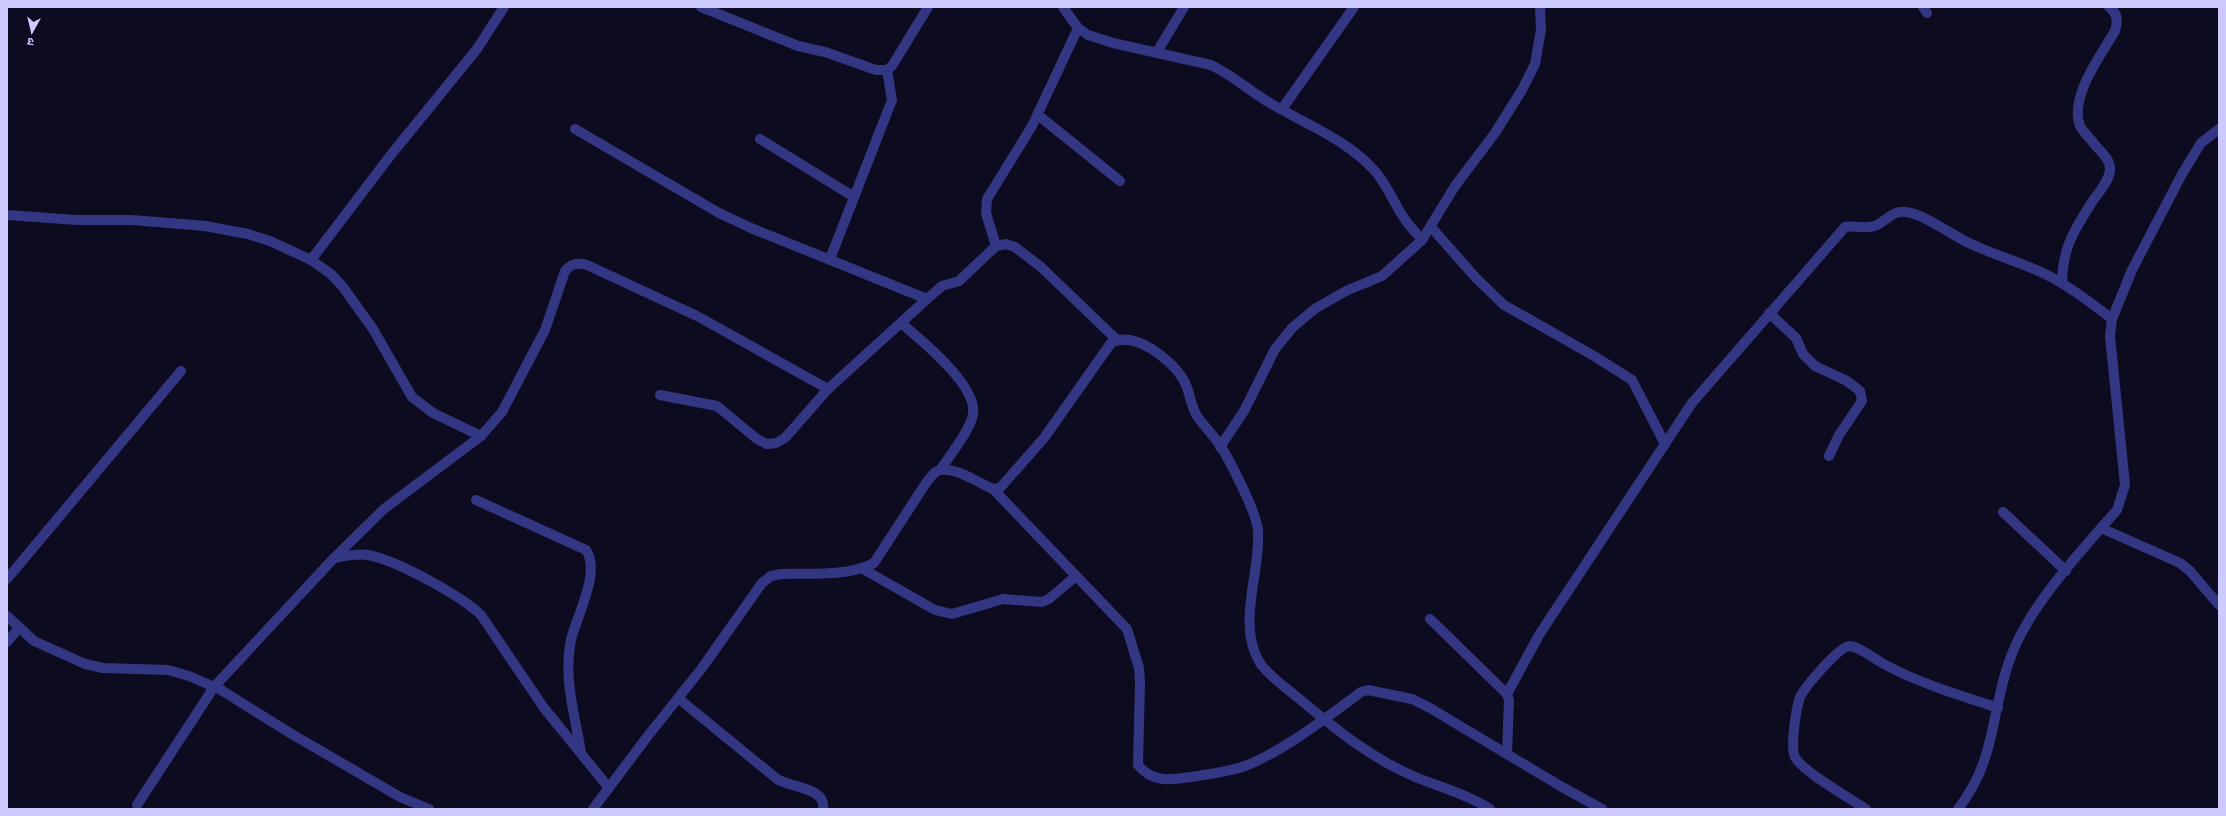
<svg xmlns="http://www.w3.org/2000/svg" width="2226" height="816" font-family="Manrope,'Noto Sans Devanagari',sans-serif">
  <rect width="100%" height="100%" fill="#0d0b20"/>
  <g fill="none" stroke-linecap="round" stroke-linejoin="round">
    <g stroke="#333783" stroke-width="10">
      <polyline points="701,7 798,46 825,52 876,70 887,70 892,66 928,7"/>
      <path d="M1063,7l15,21 10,7 25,8 98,22c21,10 39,26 59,38 35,21 76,36 104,67 14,15 20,35 32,51 5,7 10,12 16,19"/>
      <polyline points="1923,7 1927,13"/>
      <polyline points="1157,52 1184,7"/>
      <polyline points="1282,109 1354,7"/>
      <polyline points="1038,115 1120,181"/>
      <polyline points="575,129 719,213 751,228 927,299"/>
      <polyline points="760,139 854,197"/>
      <polyline points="7,215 77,220 132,220 205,226 248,234 270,241 311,260 331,274 343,287 373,329 412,397 433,413 481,436"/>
      <polyline points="1431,227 1476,278 1504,305 1594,356 1632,380 1665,444"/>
      <polyline points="996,246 986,213 987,199 1032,126 1078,28"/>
      <polyline points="830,259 892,100 887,70"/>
      <polyline points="311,260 390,156 477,49 504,7"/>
      <path d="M2062,283c1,-36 11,-51 30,-81 6,-9 17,-20 18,-32 1,-10 -9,-18 -15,-25 -4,-6 -12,-13 -15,-19 -11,-29 21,-71 35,-95 3,-9 3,-18 -6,-24"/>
      <polyline points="1769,313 1796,338 1803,354 1815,366 1847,381 1860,391 1862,401 1839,435 1829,456"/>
      <path d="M901,323c20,17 77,63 72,91 -3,17 -23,41 -33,56"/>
      <polyline points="660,395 717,406 757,439 767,444 776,443 785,438 828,389 927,299 942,286 959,281 996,246 1006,244 1015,247 1041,267 1117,340"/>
      <polyline points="1220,447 1244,411 1275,349 1293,327 1316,308 1346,291 1382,276 1422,240 1455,186 1495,133 1522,90 1535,64 1541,30 1540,7"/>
      <path d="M993,489l134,140 12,39 1,15 -2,82c15,18 32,15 53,12 18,-3 37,-5 54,-11 37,-14 84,-50 116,-74l7,-2 44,9 18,9 132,79 40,22"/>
      <path d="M476,500l110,50c15,22 -9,65 -15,90 -8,37 4,76 10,112"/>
      <polyline points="2003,512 2066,571"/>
      <polyline points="2101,528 2180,563 2190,571 2219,605"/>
      <path d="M334,558c11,-2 22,-5 34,-3 28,5 92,40 113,60l63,93 65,80"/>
      <polyline points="863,569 935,610 952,614 1003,599 1042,602 1049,599 1076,576"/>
      <polyline points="7,579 181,371"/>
      <polyline points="7,616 34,641 85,664 103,668 168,670 189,676 221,690 290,733 400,797 429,809"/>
      <polyline points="1430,619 1507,694 1509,700 1507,754"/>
      <polyline points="7,642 19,628"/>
      <path d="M1507,694l32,-59 153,-232 153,-176c11,-2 21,3 32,-2 10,-5 16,-15 29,-13 18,2 47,24 65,32 30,14 64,22 92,40 17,10 33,23 49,35"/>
      <path d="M678,698l99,81c14,9 49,8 46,30"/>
      <path d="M137,805l77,-118 120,-129 50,-49 97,-73 21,-24 43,-82 20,-59c6,-7 12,-9 22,-6l110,51 131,73"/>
      <path d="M593,809l54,-72 55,-69 60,-85 9,-7 10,-2c30,-1 66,3 93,-11l52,-80c4,-5 8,-12 14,-13 17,-3 38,13 53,19l7,-1 44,-50 67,-95c23,-13 60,16 72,36 7,11 7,26 14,37 7,10 16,19 23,29 10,16 37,68 38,86 3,41 -22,93 2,132 9,13 25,24 37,34 38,31 70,59 116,79 21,9 59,20 77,33"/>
      <path d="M1866,809c-16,-11 -63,-37 -71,-52 -5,-10 1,-48 5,-60 5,-10 39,-51 50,-51 10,1 23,12 32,17 36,20 77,32 116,45"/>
      <path d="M1958,809c39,-50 32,-95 52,-150 18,-52 71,-108 107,-149l8,-25 -15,-149 2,-17 20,-49 50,-96 19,-31 18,-14"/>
    </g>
  </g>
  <rect width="2226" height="816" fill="none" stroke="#cccaff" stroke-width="16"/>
  <g transform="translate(32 32) rotate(188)" stroke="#0d0b20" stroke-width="3" paint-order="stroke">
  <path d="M0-3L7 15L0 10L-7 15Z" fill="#cccaff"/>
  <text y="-6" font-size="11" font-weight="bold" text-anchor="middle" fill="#cccaff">उ</text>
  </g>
</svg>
